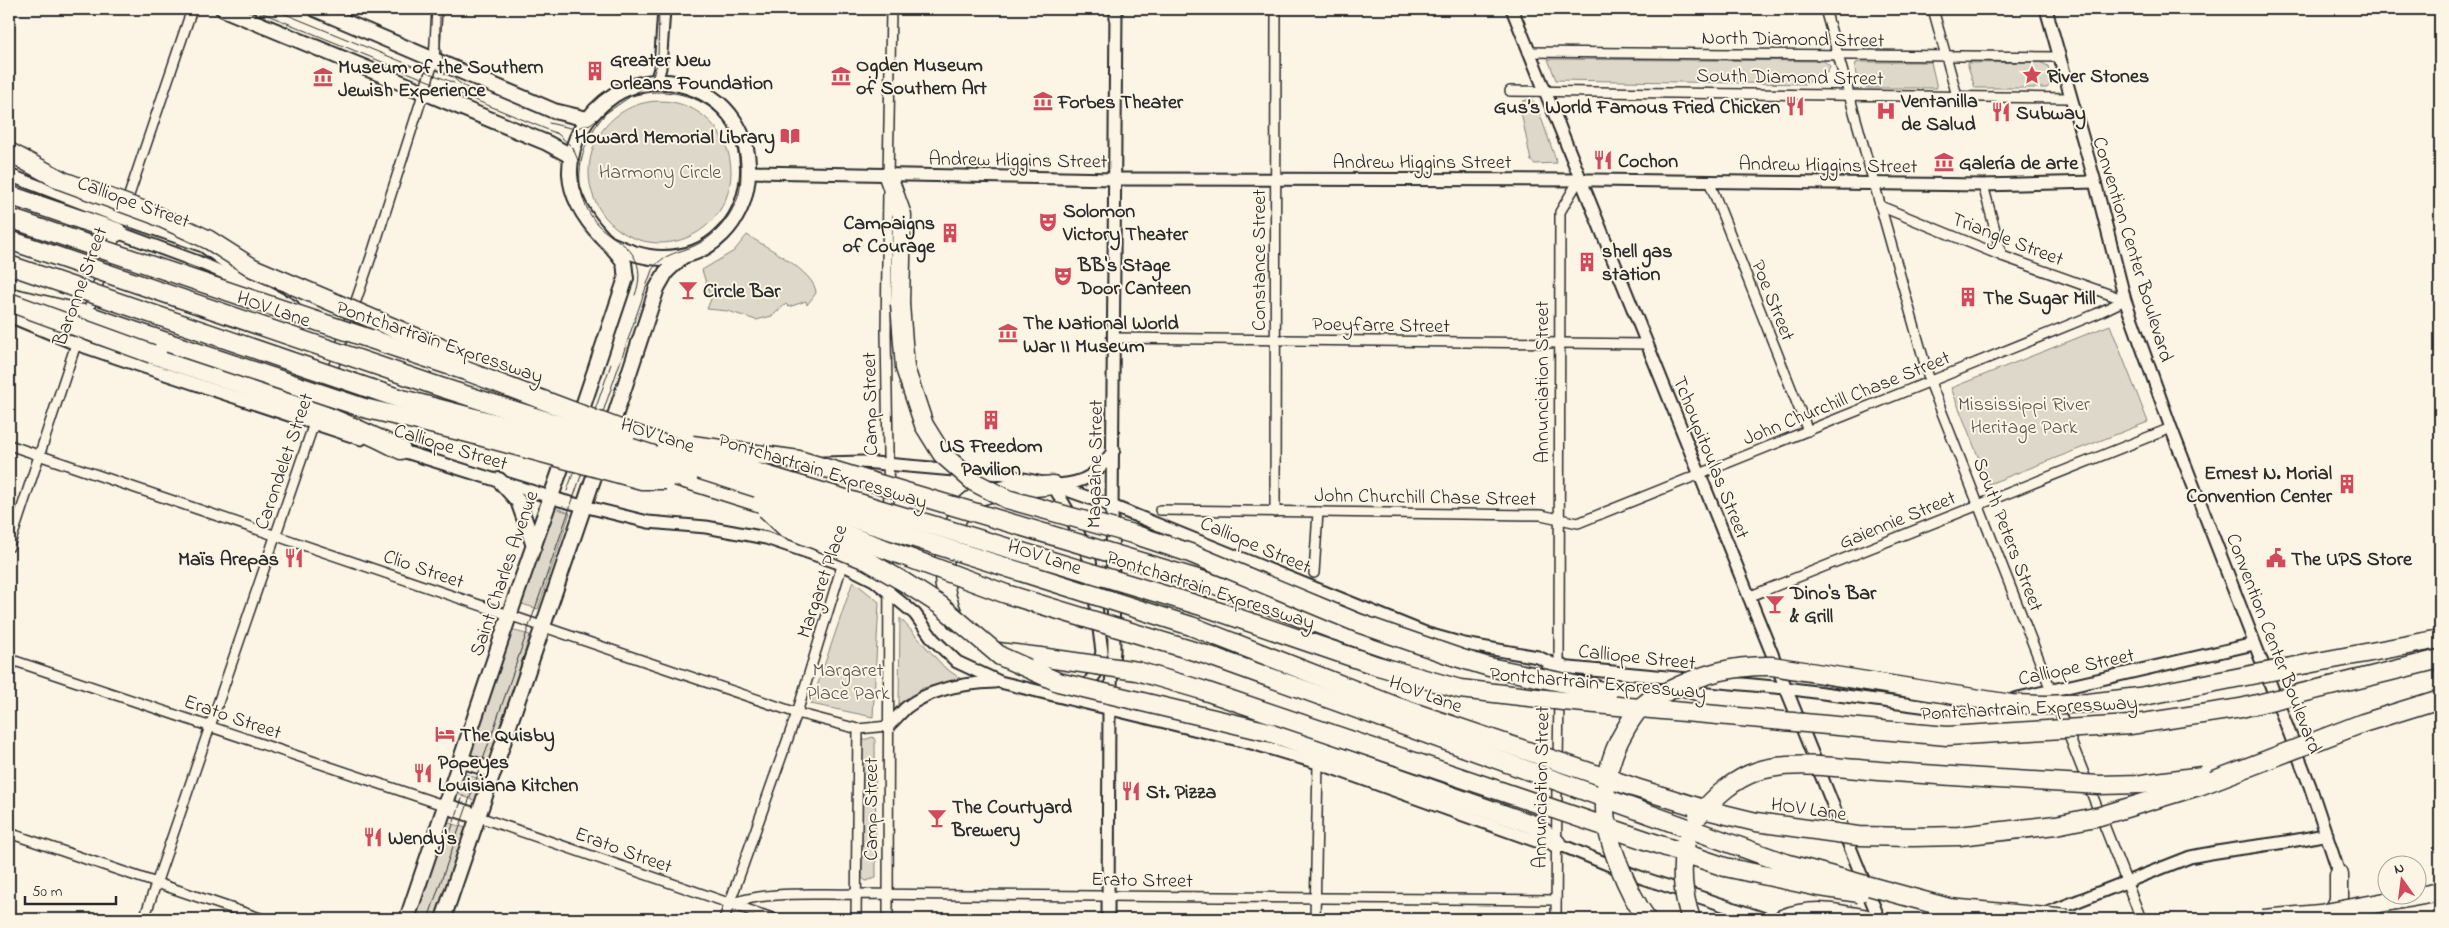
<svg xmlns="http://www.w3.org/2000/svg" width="2449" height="928" font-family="'Indie Flower',sans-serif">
  <rect width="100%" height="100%" fill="#fcf5e5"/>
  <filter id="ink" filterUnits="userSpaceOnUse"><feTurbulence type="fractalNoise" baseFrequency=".02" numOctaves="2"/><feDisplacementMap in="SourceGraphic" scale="10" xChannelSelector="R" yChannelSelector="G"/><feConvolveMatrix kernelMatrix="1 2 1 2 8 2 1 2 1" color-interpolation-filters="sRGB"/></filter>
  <g filter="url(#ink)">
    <g fill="#ded8ca" stroke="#84827a">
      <polygon points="1548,59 1824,61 1830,66 1828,72 1806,84 1556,80"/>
      <path d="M1861,62h70l6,26h-71c-8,-4 -13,-16 -10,-25z"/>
      <polygon points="2040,62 2048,66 2052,82 2047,88 1975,88 1967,63"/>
      <polygon points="1531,99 1537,106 1557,163 1535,164 1531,161 1520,107 1523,101"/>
      <circle cx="660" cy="172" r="71"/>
      <path d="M747,235c17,11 69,37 69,58l-9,12 -1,-4 -17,6 -3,-3 -14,12 -16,4 -28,-9 -21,-2 4,-10 -9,-29 32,-19z"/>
      <polygon points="2110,325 2148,422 1989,484 1951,388"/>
      <polygon points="555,508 570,513 538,609 522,604"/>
      <polygon points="853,581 879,602 873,717 811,704"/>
      <polygon points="900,618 944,667 961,679 923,688 899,705"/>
      <polygon points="511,630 530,635 491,759 487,762 471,756 470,753"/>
      <polygon points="873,737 875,740 876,878 866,881 862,878 863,740"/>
      <polygon points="466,774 482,780 476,801 457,794 463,775"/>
      <polygon points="446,822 466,828 435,919 413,919"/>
    </g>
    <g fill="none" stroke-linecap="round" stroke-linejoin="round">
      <defs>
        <g id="minor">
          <polyline points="1825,9 1930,382 2141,919"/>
          <polyline points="1933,9 1957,96"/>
          <polyline points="1528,52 2059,57"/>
          <polyline points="1510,91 2070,98"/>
          <polyline points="888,178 891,9"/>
          <polyline points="1709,181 1808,431"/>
          <polyline points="1983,185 2002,256"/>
          <polyline points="888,191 886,333 889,513"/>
          <polyline points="1880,206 2002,256 2125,300"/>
          <polyline points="125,207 192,9"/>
          <polyline points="1114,338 1647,344"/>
          <polyline points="9,445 797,713 858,729 888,726"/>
          <polyline points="1160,510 1541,515 1578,523 1946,375 2096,314 2125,300"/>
          <polyline points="1275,512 1276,9"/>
          <polyline points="9,547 76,344 118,229"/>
          <polyline points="1314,573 1318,512"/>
          <polyline points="1748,597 2171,428"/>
          <polyline points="9,659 446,806"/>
          <polyline points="1559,669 1560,212 1579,180"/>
          <polyline points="1558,764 1559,697"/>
          <polyline points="479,817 775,919"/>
          <polyline points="9,833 263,919"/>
          <path d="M729,904c40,-14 86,-9 127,-10l700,6"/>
          <polyline points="144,919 371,257 434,60 437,9"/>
          <polyline points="724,919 797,713 844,559"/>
          <polyline points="856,919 858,729"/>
          <polyline points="888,919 889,529"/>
          <polyline points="1315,919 1318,763"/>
          <polyline points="1556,919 1557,780"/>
        </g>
        <g id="tertiary">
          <polyline points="1512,9 1879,919"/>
          <polyline points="2046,9 2095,182 2125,300 2171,428 2310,786 2341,879"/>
          <polyline points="656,82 660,68 664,9"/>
          <polyline points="750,172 1115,179 1595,180 1983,185 2095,182"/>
          <polyline points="9,175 122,218 203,246 265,291 293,306"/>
          <polyline points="117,232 198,262 245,282"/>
          <polyline points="9,316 76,344 138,365 361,439"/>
          <polyline points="396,449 563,501 648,522 706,527 766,538 842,564 874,580 915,614 933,639 957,662 1000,682 1255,744 1318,763 1536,841 1556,843 1634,875 1765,919"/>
          <polyline points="823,463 863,462 1000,474 1053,485 1112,506 1428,634 1464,644 1538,657 1559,667 1785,688 1936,708 1973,708 1989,704"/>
          <polyline points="763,469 770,470 804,465"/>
          <polyline points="1053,485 1069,513 1090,560 1102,652 1096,673 1088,684 1079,691"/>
          <path d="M1057,485c30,-2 40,-11 57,-35"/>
          <polyline points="2014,699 2254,644"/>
          <path d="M888,726c7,-6 12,-13 19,-19 25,-19 58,-24 88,-25"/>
          <path d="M2042,915l148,-58c46,-10 92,-12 137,-23"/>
          <polyline points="1108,919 1109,708 1114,650 1112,512 1116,9"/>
        </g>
        <g id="secondary">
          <polyline points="223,9 547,143 571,156"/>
          <polyline points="315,9 554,111 587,119"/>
          <path d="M577,424l49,-146c-1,-4 -1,-10 -2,-15 -4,-9 -15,-19 -22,-26 -16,-17 -31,-39 -32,-63 -1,-33 17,-61 44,-79 18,-12 44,-16 65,-11 104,24 84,174 -16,174 -20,0 -37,-7 -55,-15"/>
          <polyline points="609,434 657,288 666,272 683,256"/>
          <polyline points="499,480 518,501 534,546"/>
          <polyline points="461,760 494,771"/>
          <polyline points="446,806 479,817"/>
          <polyline points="407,919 509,616 567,451"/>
          <polyline points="443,919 600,459"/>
        </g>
        <g id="motorway">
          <polyline points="888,176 902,215 900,304"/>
          <polyline points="9,195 117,232"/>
          <polyline points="14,298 87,315 169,343"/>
          <path d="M152,354c84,29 170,55 249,96"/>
          <polyline points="628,432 666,445"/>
          <polyline points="688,480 761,503"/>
          <polyline points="1208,582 1337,631 1461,673 1501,680 1537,681 1559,667"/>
          <path d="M956,621c-17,-33 -16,-69 1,-102 5,-9 10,-18 20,-22 24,-9 51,-9 76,-12"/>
          <polyline points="998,652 1040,657"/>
          <polyline points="2307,664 2440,639"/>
          <polyline points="1608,692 1660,699 1692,710"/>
          <polyline points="1269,732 1534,825 1556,843"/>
          <path d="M1782,919c30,-12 55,-6 85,0"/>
          <polyline points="2330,919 2339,900 2339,875"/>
        </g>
      </defs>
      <use href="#minor" stroke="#2b2b2b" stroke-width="12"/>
      <use href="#tertiary" stroke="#2b2b2b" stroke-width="15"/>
      <use href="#secondary" stroke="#2b2b2b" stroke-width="18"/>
      <use href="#motorway" stroke="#2b2b2b" stroke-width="21"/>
      <use href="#minor" stroke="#fcf5e5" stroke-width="9"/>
      <use href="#tertiary" stroke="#fcf5e5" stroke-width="11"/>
      <use href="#secondary" stroke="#fcf5e5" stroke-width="14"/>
      <use href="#motorway" stroke="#fcf5e5" stroke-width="18"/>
      <g stroke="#2b2b2b" stroke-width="1">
        <polyline points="253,9 558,134 573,148 579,163"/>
        <polyline points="273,9 454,83"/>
        <path d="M440,9c0,40 -5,67 38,84"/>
        <path d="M606,113c-28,31 -38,77 -8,112 10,11 27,17 35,30 8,12 7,27 2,40"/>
        <polyline points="549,123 575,129 590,124 650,83 658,62 659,9"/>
        <polyline points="567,491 611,364"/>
        <polyline points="443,853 463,796"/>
        <path d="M428,919l224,-649c10,-16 26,-17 42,-24 18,-8 32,-23 40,-40 6,-10 7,-22 7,-34 2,-60 -56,-92 -109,-76"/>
      </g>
      <defs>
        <g id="motorway-bridge">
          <polyline points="9,152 63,181 153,214 209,240 253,268 441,348 460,365"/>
          <polyline points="9,218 466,371 628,432"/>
          <polyline points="9,240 440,387 1191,626 1395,706 1636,788 1707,810 1756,822 1858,836 1913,837 1959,836 2056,825 2100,816 2199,786 2363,723 2440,699"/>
          <polyline points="9,265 398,398 517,429 688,480"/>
          <polyline points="9,302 152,354"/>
          <polyline points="900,304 905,368 924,425 942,454 974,482 1007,499 1136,535 1190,553 1358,623 1459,658 1489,667 1608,692"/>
          <polyline points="169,343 364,408 468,433 642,480 666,480"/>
          <polyline points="666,445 1211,609 1378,666 1460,689 1563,701 1947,736 2130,725 2241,708 2440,659"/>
          <polyline points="692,445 799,460 1208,582"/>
          <polyline points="761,503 1006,594 1210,656 1785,863 1949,908 2068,919"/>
          <polyline points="766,509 786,528 866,560 904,582 940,605 1000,656 1058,682 1269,732"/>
          <polyline points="1040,657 1137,671 1202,690 1725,867 1814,886 1859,893"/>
          <path d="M1698,816c17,-19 35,-37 60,-45 35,-11 84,-3 121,0 73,5 147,10 220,14l43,-1 60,-8"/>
          <path d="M1686,842c-6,27 -4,51 5,77"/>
          <path d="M1647,919c-18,-24 -43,-82 -42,-113 0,-27 6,-53 20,-76 5,-9 12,-21 21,-27 5,-5 14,-8 20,-11 36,-18 66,-27 106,-26l239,38 35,1 42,-2 51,-6 168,-33"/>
          <polyline points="2263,919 2320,914 2440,892"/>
        </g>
      </defs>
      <use href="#motorway-bridge" stroke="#2b2b2b" stroke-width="21" stroke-linecap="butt"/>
      <use href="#motorway-bridge" stroke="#fcf5e5" stroke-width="18"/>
    </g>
  </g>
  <defs>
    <symbol id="building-bare" viewBox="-9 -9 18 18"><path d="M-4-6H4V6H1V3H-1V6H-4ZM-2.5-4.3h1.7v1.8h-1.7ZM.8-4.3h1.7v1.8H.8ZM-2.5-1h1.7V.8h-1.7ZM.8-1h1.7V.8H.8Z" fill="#d1495b" stroke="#fcf5e5" stroke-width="2.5" paint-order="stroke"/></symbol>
    <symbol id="sight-bare" viewBox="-9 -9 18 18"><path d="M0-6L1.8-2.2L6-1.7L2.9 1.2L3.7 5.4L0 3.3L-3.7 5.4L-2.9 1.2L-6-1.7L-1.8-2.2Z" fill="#d1495b" stroke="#fcf5e5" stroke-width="2.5" paint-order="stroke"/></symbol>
    <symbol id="museum-bare" viewBox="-9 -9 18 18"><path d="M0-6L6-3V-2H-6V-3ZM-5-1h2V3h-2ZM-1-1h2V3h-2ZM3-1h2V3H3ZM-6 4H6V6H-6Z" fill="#d1495b" stroke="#fcf5e5" stroke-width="2.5" paint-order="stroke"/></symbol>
    <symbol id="restaurant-bare" viewBox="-9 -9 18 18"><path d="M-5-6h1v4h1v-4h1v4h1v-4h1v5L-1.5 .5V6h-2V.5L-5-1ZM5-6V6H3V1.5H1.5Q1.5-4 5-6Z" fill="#d1495b" stroke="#fcf5e5" stroke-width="2.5" paint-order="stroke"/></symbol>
    <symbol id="hospital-bare" viewBox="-9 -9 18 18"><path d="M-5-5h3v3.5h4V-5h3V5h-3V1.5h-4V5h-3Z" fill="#d1495b" stroke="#fcf5e5" stroke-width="2.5" paint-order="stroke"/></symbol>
    <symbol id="library-bare" viewBox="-9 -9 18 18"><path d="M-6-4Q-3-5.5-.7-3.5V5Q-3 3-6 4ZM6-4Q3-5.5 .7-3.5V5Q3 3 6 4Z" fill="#d1495b" stroke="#fcf5e5" stroke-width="2.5" paint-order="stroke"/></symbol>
    <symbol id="theatre-bare" viewBox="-9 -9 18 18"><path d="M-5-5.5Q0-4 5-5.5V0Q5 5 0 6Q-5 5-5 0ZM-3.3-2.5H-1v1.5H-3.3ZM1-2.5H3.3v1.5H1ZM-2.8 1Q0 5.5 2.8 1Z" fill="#d1495b" stroke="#fcf5e5" stroke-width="2.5" paint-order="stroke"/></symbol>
    <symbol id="bar-bare" viewBox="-9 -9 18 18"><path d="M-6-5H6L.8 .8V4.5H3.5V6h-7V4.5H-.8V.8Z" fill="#d1495b" stroke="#fcf5e5" stroke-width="2.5" paint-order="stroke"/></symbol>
    <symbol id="civic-bare" viewBox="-9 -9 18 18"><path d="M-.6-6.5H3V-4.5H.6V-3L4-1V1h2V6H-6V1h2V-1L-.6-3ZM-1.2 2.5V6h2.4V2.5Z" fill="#d1495b" stroke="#fcf5e5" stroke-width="2.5" paint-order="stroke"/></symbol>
    <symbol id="hotel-bare" viewBox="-9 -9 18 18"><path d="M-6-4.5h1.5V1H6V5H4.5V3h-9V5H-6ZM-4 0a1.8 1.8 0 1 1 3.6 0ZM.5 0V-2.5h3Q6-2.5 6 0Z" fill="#d1495b" stroke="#fcf5e5" stroke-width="2.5" paint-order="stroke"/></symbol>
  </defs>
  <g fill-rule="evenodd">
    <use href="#building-bare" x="581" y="57" width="28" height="28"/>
    <use href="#sight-bare" x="2018" y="61" width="28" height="28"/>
    <use href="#museum-bare" x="827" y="62" width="28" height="28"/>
    <use href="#museum-bare" x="309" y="63" width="28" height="28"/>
    <use href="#museum-bare" x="1029" y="87" width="28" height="28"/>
    <use href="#restaurant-bare" x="1781" y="92" width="28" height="28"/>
    <use href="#hospital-bare" x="1872" y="97" width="28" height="28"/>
    <use href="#restaurant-bare" x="1987" y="98" width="28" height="28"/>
    <use href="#library-bare" x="776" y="122" width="28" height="28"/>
    <use href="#restaurant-bare" x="1589" y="146" width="28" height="28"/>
    <use href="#museum-bare" x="1930" y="148" width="28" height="28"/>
    <use href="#theatre-bare" x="1034" y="208" width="28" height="28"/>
    <use href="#building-bare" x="936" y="219" width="28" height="28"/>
    <use href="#building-bare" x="1573" y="248" width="28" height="28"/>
    <use href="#theatre-bare" x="1049" y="262" width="28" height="28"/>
    <use href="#bar-bare" x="674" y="276" width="28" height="28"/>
    <use href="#building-bare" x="1954" y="283" width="28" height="28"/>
    <use href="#museum-bare" x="994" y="319" width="28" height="28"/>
    <use href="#building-bare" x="977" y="406" width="28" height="28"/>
    <use href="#building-bare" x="2333" y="470" width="28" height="28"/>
    <use href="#restaurant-bare" x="280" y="544" width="28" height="28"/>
    <use href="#civic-bare" x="2262" y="544" width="28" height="28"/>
    <use href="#bar-bare" x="1761" y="590" width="28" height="28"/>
    <use href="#hotel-bare" x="431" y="720" width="28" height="28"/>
    <use href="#restaurant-bare" x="409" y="759" width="28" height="28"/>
    <use href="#restaurant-bare" x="1117" y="777" width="28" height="28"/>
    <use href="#bar-bare" x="923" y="804" width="28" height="28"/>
    <use href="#restaurant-bare" x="359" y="823" width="28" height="28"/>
  </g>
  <g text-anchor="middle" stroke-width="4" stroke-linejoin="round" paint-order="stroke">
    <g font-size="20" fill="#2b2b2b" stroke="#fcf5e5">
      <text transform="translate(1793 38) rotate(1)" y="7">North Diamond Street</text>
      <text transform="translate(1790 76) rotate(1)" y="7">South Diamond Street</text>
      <text transform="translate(1018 159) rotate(1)" y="7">Andrew Higgins Street</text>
      <text x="1422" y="168">Andrew Higgins Street</text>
      <text transform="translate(1828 164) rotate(1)" y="7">Andrew Higgins Street</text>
      <text transform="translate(134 201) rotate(20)" y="7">Calliope Street</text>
      <text transform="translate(2008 238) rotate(21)" y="7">Triangle Street</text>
      <text transform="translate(2134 249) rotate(73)" y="7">Convention Center Boulevard</text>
      <text transform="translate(1258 260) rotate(-90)" y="7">Constance Street</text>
      <text transform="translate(79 286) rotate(-70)" y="7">Baronne Street</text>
      <text transform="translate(1774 300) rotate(68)" y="7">Poe Street</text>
      <text transform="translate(274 308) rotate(19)" y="7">HOV Lane</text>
      <text transform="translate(1381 324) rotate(1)" y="7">Poeyfarre Street</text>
      <text transform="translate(440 341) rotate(19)" y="7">Pontchartrain Expressway</text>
      <text transform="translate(1541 382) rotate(-90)" y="7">Annunciation Street</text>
      <text transform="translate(1846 397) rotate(-22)" y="7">John Churchill Chase Street</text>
      <text transform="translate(869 404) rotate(-91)" y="7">Camp Street</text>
      <text transform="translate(658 434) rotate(18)" y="7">HOV Lane</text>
      <text transform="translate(451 446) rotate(17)" y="7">Calliope Street</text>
      <text transform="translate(1712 457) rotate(68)" y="7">Tchoupitoulas Street</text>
      <text transform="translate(283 461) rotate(-71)" y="7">Carondelet Street</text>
      <text transform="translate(1094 464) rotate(-89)" y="7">Magazine Street</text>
      <text transform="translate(823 470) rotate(17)" y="7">Pontchartrain Expressway</text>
      <text transform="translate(1425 496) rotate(1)" y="7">John Churchill Chase Street</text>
      <text transform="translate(1897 519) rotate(-22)" y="7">Gaiennie Street</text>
      <text transform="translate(2009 534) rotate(69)" y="7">South Peters Street</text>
      <text transform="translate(1256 544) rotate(23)" y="7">Calliope Street</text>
      <text transform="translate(1045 556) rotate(18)" y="7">HOV Lane</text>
      <text transform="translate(424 568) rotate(19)" y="7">Clio Street</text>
      <text transform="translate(503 573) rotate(-71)" y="7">Saint Charles Avenue</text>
      <text transform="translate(821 581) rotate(-71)" y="7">Margaret Place</text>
      <text transform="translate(1211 589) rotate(18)" y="7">Pontchartrain Expressway</text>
      <text transform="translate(2275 643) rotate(69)" y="7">Convention Center Boulevard</text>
      <text transform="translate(1637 656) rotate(6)" y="7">Calliope Street</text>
      <text transform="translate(2076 666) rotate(-12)" y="7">Calliope Street</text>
      <text transform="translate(1598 682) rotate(5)" y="7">Pontchartrain Expressway</text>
      <text transform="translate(1426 693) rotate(20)" y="7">HOV Lane</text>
      <text transform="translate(2029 707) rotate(-3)" y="7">Pontchartrain Expressway</text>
      <text transform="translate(233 716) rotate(19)" y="7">Erato Street</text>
      <text transform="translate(1540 787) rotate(-89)" y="7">Annunciation Street</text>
      <text transform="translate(1809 808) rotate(8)" y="7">HOV Lane</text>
      <text transform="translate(870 809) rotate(-90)" y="7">Camp Street</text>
      <text transform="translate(624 849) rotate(20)" y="7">Erato Street</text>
      <text transform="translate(1142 879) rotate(1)" y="7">Erato Street</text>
    </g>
    <g font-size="20" font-weight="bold" fill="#2b2b2b" stroke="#fcf5e5" text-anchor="start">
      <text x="610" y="66">Greater New<tspan x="610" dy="23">Orleans Foundation</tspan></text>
      <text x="856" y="71">Ogden Museum<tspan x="856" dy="23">of Southern Art</tspan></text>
      <text x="338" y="73">Museum of the Southern<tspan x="338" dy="23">Jewish Experience</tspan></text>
      <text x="2047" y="82">River Stones</text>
      <text x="1901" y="107">Ventanilla<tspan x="1901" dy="23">de Salud</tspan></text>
      <text x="1058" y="108">Forbes Theater</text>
      <text x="1780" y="113" text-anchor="end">Gus’s World Famous Fried Chicken</text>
      <text x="2016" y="119">Subway</text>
      <text x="775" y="143" text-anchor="end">Howard Memorial Library</text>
      <text x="1618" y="167">Cochon</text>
      <text x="1959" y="169">Galería de arte</text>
      <text x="1063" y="217">Solomon<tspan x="1063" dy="23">Victory Theater</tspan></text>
      <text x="935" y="229" text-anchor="end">Campaigns<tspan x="935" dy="23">of Courage</tspan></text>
      <text x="1602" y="257">shell gas<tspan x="1602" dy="23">station</tspan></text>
      <text x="1078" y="271">BB's Stage<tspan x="1078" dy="23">Door Canteen</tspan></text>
      <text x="703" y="297">Circle Bar</text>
      <text x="1983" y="304">The Sugar Mill</text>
      <text x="1023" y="329">The National World<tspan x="1023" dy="23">War II Museum</tspan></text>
      <text x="991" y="452" text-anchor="middle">US Freedom<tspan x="991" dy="23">Pavilion</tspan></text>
      <text x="2332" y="479" text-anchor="end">Ernest N. Morial<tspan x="2332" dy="23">Convention Center</tspan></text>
      <text x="279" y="565" text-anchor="end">Maïs Arepas</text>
      <text x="2291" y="565">The UPS Store</text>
      <text x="1790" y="599">Dino's Bar<tspan x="1790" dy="23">&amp; Grill</tspan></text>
      <text x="460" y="741">The Quisby</text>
      <text x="438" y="768">Popeyes<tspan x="438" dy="23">Louisiana Kitchen</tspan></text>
      <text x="1146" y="798">St. Pizza</text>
      <text x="952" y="813">The Courtyard<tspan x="952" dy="23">Brewery</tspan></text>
      <text x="388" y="844">Wendy's</text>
    </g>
    <g font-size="20" fill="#585653" stroke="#fcf5e5">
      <text x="660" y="178">Harmony Circle</text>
      <text x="2024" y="410">Mississippi River<tspan x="2024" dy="23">Heritage Park</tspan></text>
      <text x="848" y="676">Margaret<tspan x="848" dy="23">Place Park</tspan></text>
    </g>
  </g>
  <rect width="2449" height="928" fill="none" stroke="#fcf5e5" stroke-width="30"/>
  <rect x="15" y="15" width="2419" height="898" fill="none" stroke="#2b2b2b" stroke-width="2" filter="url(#ink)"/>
  <g transform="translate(2402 880) rotate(346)"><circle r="24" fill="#fcf5e5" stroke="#a8a49b"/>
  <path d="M0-4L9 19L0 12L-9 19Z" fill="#d1495b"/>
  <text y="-8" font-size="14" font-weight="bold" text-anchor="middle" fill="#2b2b2b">N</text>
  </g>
  <path d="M25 896v8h91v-8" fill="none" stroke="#2b2b2b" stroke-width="2.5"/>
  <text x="32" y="896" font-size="15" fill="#2b2b2b" stroke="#fcf5e5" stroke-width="4" paint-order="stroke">50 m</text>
</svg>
